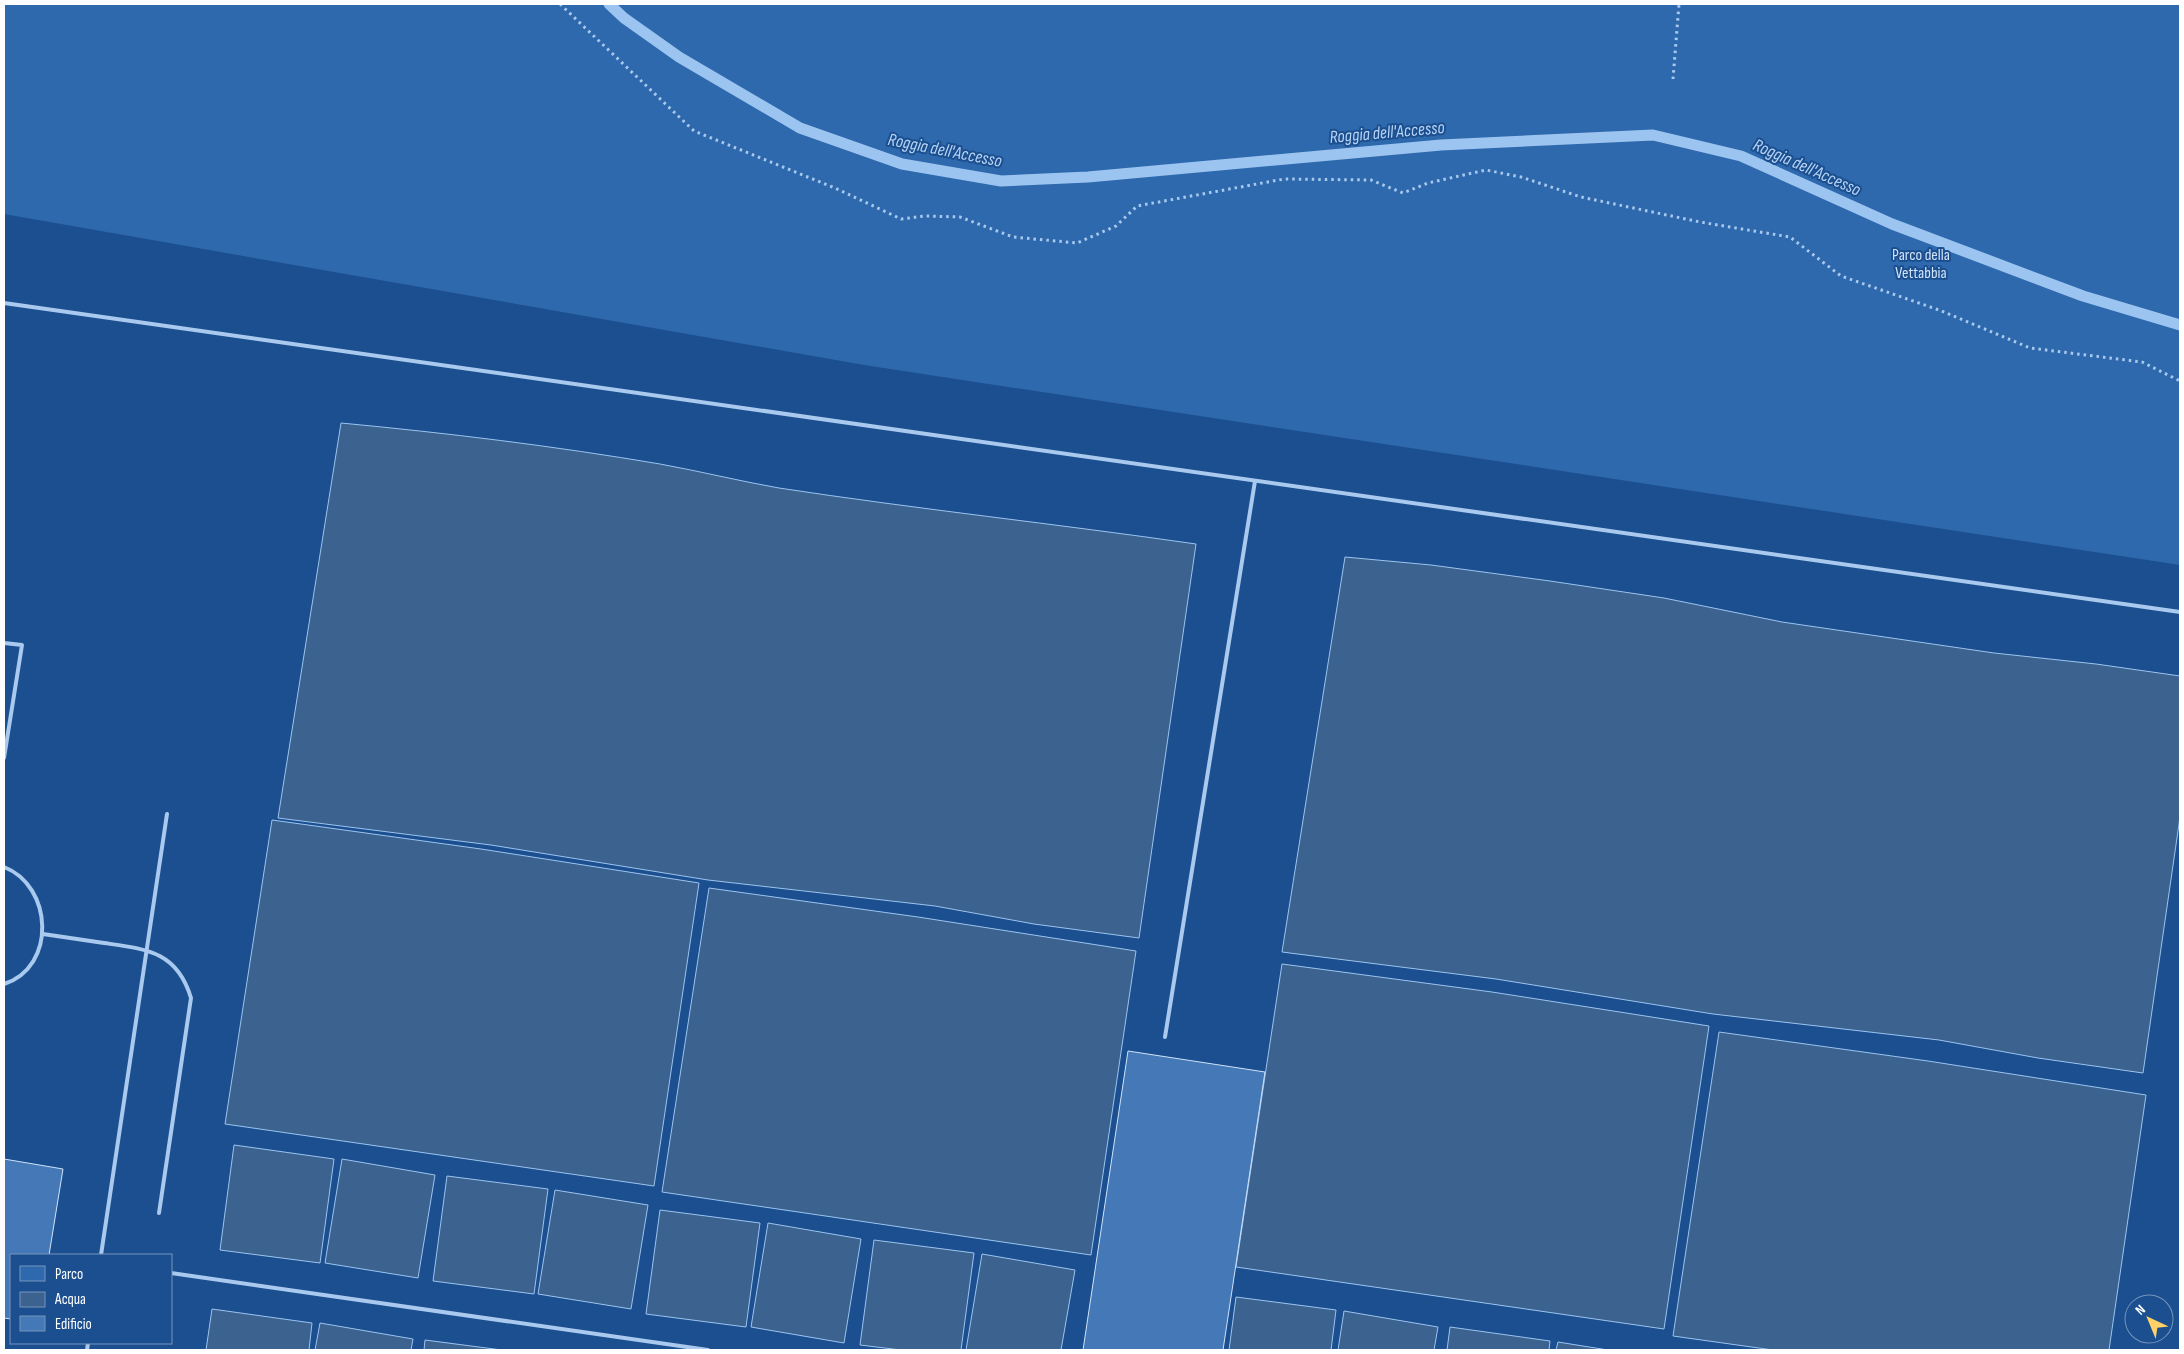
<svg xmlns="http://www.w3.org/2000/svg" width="2184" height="1354" font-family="'Sofia Sans Condensed',sans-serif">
  <rect width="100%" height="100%" fill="#1b4f8f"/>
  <polygon fill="#2e69ad" points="4,4 2180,4 2180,565 864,365 4,214"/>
  <g fill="#3c6290" stroke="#9cc4f0">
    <path d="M341,423c106,10 213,23 319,41 39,7 79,17 119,24 138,21 278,36 417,56l-57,394 -105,-14 -99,-18 -227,-26 -217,-35 -213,-27z"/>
    <polygon points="1345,557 1431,565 1550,581 1664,598 1782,622 1994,653 2096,664 2180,676 2180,817 2143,1073 2038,1058 1939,1040 1713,1014 1496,979 1282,952"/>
    <polygon points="272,820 481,849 699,883 654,1186 225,1124"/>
    <polygon points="709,888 918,917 1136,951 1091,1255 662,1192"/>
    <polygon points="1282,964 1492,992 1709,1026 1664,1329 1236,1267"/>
    <polygon points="1719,1032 1928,1061 2146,1095 2109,1350 1773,1350 1673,1336"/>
    <polygon points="234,1145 334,1159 320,1263 220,1250"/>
    <polygon points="342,1159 435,1175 418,1278 325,1263"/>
    <polygon points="447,1176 548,1189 534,1294 433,1281"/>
    <polygon points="555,1190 648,1205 631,1309 538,1294"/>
    <polygon points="660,1210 760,1223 746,1327 646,1314"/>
    <polygon points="768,1223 861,1239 844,1343 751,1327"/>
    <polygon points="874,1240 974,1253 961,1350 901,1350 860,1345"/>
    <polygon points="982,1254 1075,1270 1061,1350 966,1350"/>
    <polygon points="1236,1297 1336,1310 1331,1350 1229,1350"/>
    <polygon points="212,1309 312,1323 309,1350 206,1350"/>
    <polygon points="1344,1311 1438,1327 1434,1350 1338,1350"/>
    <polygon points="320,1323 413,1339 411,1350 315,1350"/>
    <polygon points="1450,1327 1550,1341 1549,1350 1447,1350"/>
    <polygon points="425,1340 502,1350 424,1350"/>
    <polygon points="1558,1342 1608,1350 1556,1350"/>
  </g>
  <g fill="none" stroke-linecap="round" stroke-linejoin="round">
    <polyline stroke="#9cc4f0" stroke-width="11" points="609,4 624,18 679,57 800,128 902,164 1001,181 1088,177 1441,145 1653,135 1741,156 1892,224 2083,296 2180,325"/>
  </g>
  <g fill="#4478b7" stroke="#cfe3fa">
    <polygon points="1128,1051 1265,1072 1223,1350 1083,1350"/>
    <polygon points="4,1159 63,1169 49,1255 11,1255 11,1319 4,1318"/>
  </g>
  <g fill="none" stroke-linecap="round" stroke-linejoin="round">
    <g stroke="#a9c9ee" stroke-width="3" stroke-dasharray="2.5 4" stroke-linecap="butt">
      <polyline points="560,4 694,131 835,188 901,219 925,216 960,217 1013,237 1077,243 1116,226 1137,206 1284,179 1371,180 1403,193 1428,183 1486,170 1521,177 1581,197 1700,222 1790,237 1841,276 1939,310 2030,348 2142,362 2180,381"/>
      <polyline points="1673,79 1679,4"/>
    </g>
    <g stroke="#a9c9ee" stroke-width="4">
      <polyline points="4,303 2180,612"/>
      <polyline points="4,643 22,645 4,758"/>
      <path d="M4,867c49,19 53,100 0,117"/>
      <path d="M43,934c20,3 40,6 61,9 42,6 73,8 87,55l-32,215"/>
      <polyline points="1165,1037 1255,481"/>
      <polyline points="101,1255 167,814"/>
      <polyline points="171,1273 708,1350"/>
      <polyline points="87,1350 88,1343"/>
    </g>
  </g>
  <g text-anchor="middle" stroke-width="4" stroke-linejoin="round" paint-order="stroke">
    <g font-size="16" fill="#cfe3fa" stroke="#1b4f8f">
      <text x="1921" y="260">Parco della<tspan x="1921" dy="18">Vettabbia</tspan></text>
    </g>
    <g font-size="18" font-style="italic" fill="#b5d3f5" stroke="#1b4f8f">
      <text transform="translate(1387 132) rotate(-5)" y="6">Roggia dell'Accesso</text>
      <text transform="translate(945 150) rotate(11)" y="6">Roggia dell'Accesso</text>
      <text transform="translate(1807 167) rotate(24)" y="6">Roggia dell'Accesso</text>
    </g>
  </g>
  <rect width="2184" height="1354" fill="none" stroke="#ffffff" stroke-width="10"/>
  <rect x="10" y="1254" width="162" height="90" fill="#1b4f8f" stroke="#7695bc"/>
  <rect x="20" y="1266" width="25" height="15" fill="#2e69ad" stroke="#7695bc"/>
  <text x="55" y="1279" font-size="15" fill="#ffffff">Parco</text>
  <rect x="20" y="1292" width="25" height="15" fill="#3c6290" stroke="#7695bc"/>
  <text x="55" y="1304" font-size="15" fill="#ffffff">Acqua</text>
  <rect x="20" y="1316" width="25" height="15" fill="#4478b7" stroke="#7695bc"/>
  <text x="55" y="1329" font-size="15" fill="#ffffff">Edificio</text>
  <g transform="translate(2149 1319) rotate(316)"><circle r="24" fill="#1b4f8f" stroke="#7695bc"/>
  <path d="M0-4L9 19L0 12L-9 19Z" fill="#ffd166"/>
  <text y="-8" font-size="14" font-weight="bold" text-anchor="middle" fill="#ffffff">N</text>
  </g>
</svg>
